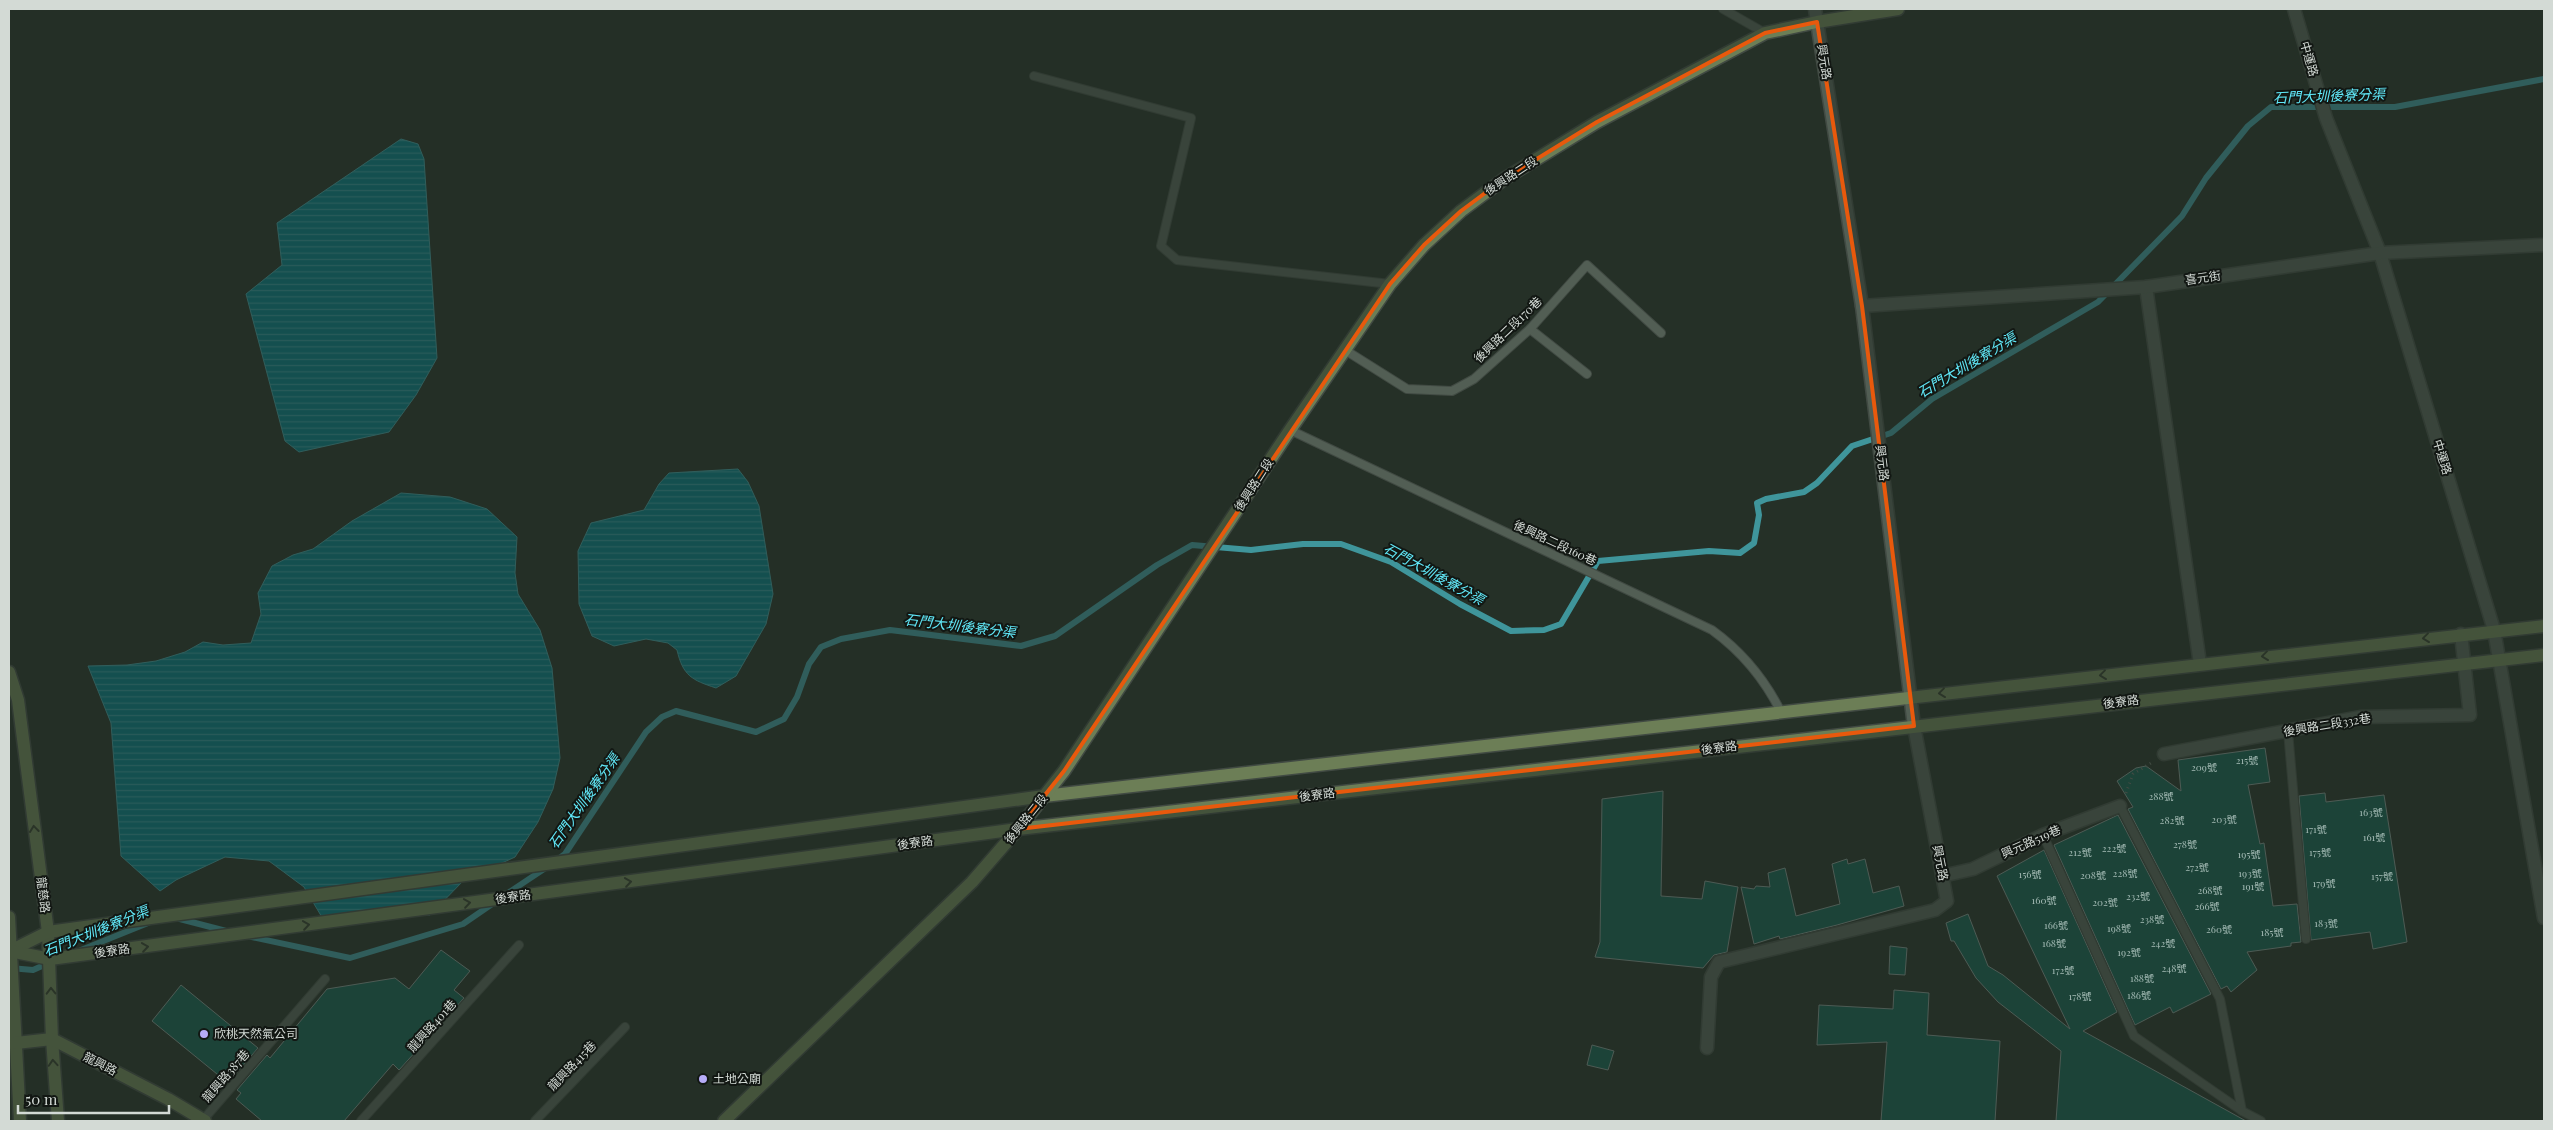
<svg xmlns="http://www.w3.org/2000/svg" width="2553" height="1130" font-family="'Playfair Display','Noto Sans TC',serif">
  <defs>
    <pattern id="water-rules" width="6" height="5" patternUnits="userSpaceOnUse" patternTransform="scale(1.25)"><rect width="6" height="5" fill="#007782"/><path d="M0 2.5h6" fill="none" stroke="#309098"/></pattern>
  </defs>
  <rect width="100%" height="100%" fill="#253027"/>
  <g fill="url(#water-rules)" stroke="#3f959b">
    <polygon points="401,139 418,144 424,159 437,358 416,395 389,432 299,452 285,441 246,294 282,265 277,223"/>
    <path d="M738,469l10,13 11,24 14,88 -7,30 -30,52 -20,12c-24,-8 -33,-12 -39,-38l-9,-7 -22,-4 -32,7 -22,-10 -13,-32 -1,-53 13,-28 53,-13 15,-26 10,-11z"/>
    <polygon points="401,493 450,497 487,509 517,537 515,573 518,594 540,630 552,668 560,758 553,789 538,822 515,857 463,881 430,915 377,913 323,919 304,887 269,861 225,857 176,880 160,891 121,856 111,723 88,666 127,665 156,661 185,652 203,642 223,645 251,643 261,614 258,593 272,566 293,555 313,549 352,521"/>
  </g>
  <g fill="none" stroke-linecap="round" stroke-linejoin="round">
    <g stroke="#3f959b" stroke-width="6">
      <polyline points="557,860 565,854 646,732 662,717 676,711 756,732 784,719 797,697 809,664 821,647 841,639 890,630 1021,646 1055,636 1157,565 1192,545 1251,550 1303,544 1341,544 1391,562 1460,604 1511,631 1544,630 1561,624 1598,561 1709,551 1740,553 1754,543 1759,515 1757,503 1766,499 1804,492 1817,483 1852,446 1891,433 1932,399 2098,302 2182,216 2206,178 2248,126 2271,107 2395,107 2544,79"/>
      <polyline points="505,895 547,867"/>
      <polyline points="176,918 230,932"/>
      <polyline points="247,936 350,958 463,924 495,902"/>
      <polyline points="81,950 148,923"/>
      <polyline points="10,968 33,970 51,962"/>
    </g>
  </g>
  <g fill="#125b4f" stroke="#7e8f8b">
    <polygon points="2265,748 2270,782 2248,785 2260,844 2264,843 2273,906 2297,904 2301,942 2291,943 2291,946 2247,952 2257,970 2231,992 2227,986 2221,989 2128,809 2133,807 2117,781 2136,768 2146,766 2181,791 2178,760"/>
    <polygon points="1663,791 1661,896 1702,899 1705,881 1738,887 1727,952 1714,955 1703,968 1595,957 1600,942 1602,799"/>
    <polygon points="2325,793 2326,802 2384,795 2407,942 2373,949 2370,932 2311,940 2299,796"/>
    <polygon points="2118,815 2211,994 2173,1013 2170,1007 2135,1025 2054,845"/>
    <polygon points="2044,850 2117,1012 2083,1031 2246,1121 2056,1121 2061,1051 1998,1002 1976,978 1954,941 1951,941 1946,923 1968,914 1988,966 2003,975 2070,1029 1997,876"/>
    <polygon points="1847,859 1848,864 1865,859 1873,893 1899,886 1904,906 1837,925 1780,939 1779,936 1754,944 1741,887 1754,889 1756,886 1770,887 1768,873 1785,868 1796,916 1840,904 1832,864"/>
    <polygon points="1890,946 1907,948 1905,975 1889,974"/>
    <polygon points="441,950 470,971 454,990 464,998 399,1070 393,1064 344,1121 262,1121 236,1099 241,1093 237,1090 267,1055 270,1058 327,989 395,978 409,989"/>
    <polygon points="181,985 258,1048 228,1083 152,1021"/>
    <polygon points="1894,990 1929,993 1927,1035 2000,1041 1995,1121 1881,1121 1887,1042 1817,1045 1819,1005 1893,1009"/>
    <polygon points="1592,1045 1614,1051 1608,1070 1587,1065"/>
  </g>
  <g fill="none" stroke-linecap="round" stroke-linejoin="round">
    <defs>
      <g id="lane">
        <polyline points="1723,9 1765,33"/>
        <polyline points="1034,76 1191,118 1161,246 1177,260 1390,284"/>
        <polyline points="1530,329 1587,374"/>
        <polyline points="1345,350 1407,389 1452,391 1474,379 1530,329 1587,265 1661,333"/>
        <path d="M1290,430l422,200c29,21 53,50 69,82"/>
        <polyline points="2288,731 2306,939"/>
        <polyline points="2120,806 2220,999 2242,1111 2261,1121"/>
        <polyline points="2043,835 2134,1036 2242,1111"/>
        <polyline points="203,1120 325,979"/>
        <polyline points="361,1121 519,945"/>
        <polyline points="535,1121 625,1027"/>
      </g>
      <g id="street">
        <polyline points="2294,9 2326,118 2380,253 2494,630 2544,918"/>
        <polyline points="2146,287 2200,664"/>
        <polyline points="1862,306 2146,287 2380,253 2544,245"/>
        <polyline points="2164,754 2360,717 2470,715 2461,634"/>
        <polyline points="1942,876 1973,869 2043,835 2120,806"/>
        <polyline points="1707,1048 1711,977 1719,962 1935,910 1947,901 1914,726 1862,306 1815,9"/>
      </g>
      <g id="secondary">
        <polyline points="9,672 18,700 48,932 52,1039 58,1121"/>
        <polyline points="9,917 20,1121"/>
        <polyline points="10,951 48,932 1044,796 2544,626"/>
        <polyline points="10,951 50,959 1018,829 2544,655"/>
        <polyline points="16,1043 52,1039 168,1099 205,1121"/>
        <polyline points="724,1121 972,882 1018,829 1064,771 1290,430 1390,284 1424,245 1461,211 1504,179 1597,122 1765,33 1817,22 1898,9"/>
      </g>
    </defs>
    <use href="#lane" stroke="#414a43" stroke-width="10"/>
    <use href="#street" stroke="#414a43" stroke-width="15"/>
    <use href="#secondary" stroke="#414a43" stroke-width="15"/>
    <polyline stroke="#646e66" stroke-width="3" stroke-dasharray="1 4" stroke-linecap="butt" points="2126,793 2133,774 2151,763"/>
    <use href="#lane" stroke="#525e54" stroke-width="8"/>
    <use href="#street" stroke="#525e54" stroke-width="12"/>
    <use href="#secondary" stroke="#6c7e56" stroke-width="12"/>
  </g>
  <defs><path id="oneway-chevron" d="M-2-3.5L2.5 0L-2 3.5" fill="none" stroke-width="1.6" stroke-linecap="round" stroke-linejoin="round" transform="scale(1.25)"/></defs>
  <g stroke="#323b2a">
    <use href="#oneway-chevron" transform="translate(2426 638) rotate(173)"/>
    <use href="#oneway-chevron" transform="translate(2265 656) rotate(173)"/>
    <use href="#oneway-chevron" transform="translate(2103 675) rotate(173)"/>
    <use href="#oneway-chevron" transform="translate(1942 693) rotate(173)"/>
    <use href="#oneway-chevron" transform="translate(34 829) rotate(-97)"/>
    <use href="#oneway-chevron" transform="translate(628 882) rotate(-8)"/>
    <use href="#oneway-chevron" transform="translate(467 903) rotate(-8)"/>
    <use href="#oneway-chevron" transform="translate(306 925) rotate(-8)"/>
    <use href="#oneway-chevron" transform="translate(145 947) rotate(-8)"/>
    <use href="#oneway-chevron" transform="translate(51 991) rotate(-91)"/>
    <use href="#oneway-chevron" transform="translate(53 1063) rotate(-94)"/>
  </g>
  <path d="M0 0H2553V1130H0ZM1817,22l45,284 52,420 -896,103 46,-58 326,-487 34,-39 37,-34 43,-32 93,-57 168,-89z" fill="#253027" fill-opacity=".55" fill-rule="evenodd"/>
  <path fill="none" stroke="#e8590c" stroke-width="4" stroke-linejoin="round" d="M1817,22l45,284 52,420 -896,103 46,-58 326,-487 34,-39 37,-34 43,-32 93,-57 168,-89z"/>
  <g fill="#b6acf8" stroke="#121713" stroke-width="2">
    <circle cx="204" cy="1034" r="5"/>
    <circle cx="703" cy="1079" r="5"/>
  </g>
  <g text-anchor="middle" stroke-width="4" stroke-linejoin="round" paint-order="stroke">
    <g font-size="10" fill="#a3bab4">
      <text x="2247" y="764">215號</text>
      <text x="2204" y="771">209號</text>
      <text x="2161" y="800">288號</text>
      <text x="2371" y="816">163號</text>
      <text x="2224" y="823">203號</text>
      <text x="2172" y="824">282號</text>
      <text x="2316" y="833">171號</text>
      <text x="2374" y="841">161號</text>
      <text x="2185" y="848">278號</text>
      <text x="2114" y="852">222號</text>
      <text x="2080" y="856">212號</text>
      <text x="2320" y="856">175號</text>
      <text x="2249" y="858">195號</text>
      <text x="2197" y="871">272號</text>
      <text x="2125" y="877">228號</text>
      <text x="2250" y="877">193號</text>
      <text x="2030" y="878">156號</text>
      <text x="2093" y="879">208號</text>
      <text x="2382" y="880">157號</text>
      <text x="2324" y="887">179號</text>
      <text x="2253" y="890">191號</text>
      <text x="2210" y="894">268號</text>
      <text x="2138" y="900">232號</text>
      <text x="2044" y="904">160號</text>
      <text x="2105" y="906">202號</text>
      <text x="2207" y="910">266號</text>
      <text x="2152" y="923">238號</text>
      <text x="2326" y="927">183號</text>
      <text x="2056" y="929">166號</text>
      <text x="2119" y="932">198號</text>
      <text x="2219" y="933">260號</text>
      <text x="2272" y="936">185號</text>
      <text x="2054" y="947">168號</text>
      <text x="2163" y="947">242號</text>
      <text x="2129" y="956">192號</text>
      <text x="2174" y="972">248號</text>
      <text x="2063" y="974">172號</text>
      <text x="2142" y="982">188號</text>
      <text x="2139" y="999">186號</text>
      <text x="2080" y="1000">178號</text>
    </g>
    <g font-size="12" fill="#d3dad5" stroke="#121713">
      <text transform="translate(2309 59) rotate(74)" y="4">中運路</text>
      <text transform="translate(1824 62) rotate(81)" y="4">興元路</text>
      <text transform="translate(1511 176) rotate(-33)" y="4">後興路二段</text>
      <text transform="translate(2203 278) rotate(-8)" y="4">喜元街</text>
      <text transform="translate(1508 330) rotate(-44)" y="4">後興路二段170巷</text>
      <text transform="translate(2442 457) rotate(73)" y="4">中運路</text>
      <text transform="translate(1882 463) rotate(83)" y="4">興元路</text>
      <text transform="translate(1254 485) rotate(-57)" y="4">後興路二段</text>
      <text transform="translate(1555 543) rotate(25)" y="4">後興路二段160巷</text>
      <text transform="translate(2121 702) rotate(-7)" y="4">後寮路</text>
      <text transform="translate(2327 725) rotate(-9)" y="4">後興路二段332巷</text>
      <text transform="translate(1719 748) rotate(-7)" y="4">後寮路</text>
      <text transform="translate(1317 795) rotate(-7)" y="4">後寮路</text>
      <text transform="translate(1026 819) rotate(-51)" y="4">後興路二段</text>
      <text transform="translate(2031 842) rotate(-24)" y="4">興元路519巷</text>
      <text transform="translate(915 843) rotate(-8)" y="4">後寮路</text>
      <text transform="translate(1940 863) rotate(79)" y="4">興元路</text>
      <text transform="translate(43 895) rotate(83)" y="4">龍慈路</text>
      <text transform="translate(513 897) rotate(-8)" y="4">後寮路</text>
      <text transform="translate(112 951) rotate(-8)" y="4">後寮路</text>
      <text transform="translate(432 1026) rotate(-48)" y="4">龍興路401巷</text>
      <text transform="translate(100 1064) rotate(27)" y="4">龍興路</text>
      <text transform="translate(572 1066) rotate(-46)" y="4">龍興路415巷</text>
      <text transform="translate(226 1076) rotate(-49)" y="4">龍興路387巷</text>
    </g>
    <g font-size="12" fill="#d3dad5" stroke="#121713" text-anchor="start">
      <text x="214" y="1038">欣桃天然氣公司</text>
      <text x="713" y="1083">土地公廟</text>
    </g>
    <g font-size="14" font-style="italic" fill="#61e9f9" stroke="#121713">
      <text transform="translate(2329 96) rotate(-2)" y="5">石門大圳後寮分渠</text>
      <text transform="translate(1967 365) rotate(-31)" y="5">石門大圳後寮分渠</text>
      <text transform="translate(1434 574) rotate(29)" y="5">石門大圳後寮分渠</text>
      <text transform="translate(960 626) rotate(7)" y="5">石門大圳後寮分渠</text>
      <text transform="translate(584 801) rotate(-55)" y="5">石門大圳後寮分渠</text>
      <text transform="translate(96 931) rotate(-22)" y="5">石門大圳後寮分渠</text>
    </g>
  </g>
  <rect width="2553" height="1130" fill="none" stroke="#d3dad5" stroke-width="20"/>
  <path d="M18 1105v8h151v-8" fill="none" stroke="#d3dad5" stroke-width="2.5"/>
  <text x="25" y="1105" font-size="15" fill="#d3dad5" stroke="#121713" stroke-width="4" paint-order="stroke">50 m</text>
</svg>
